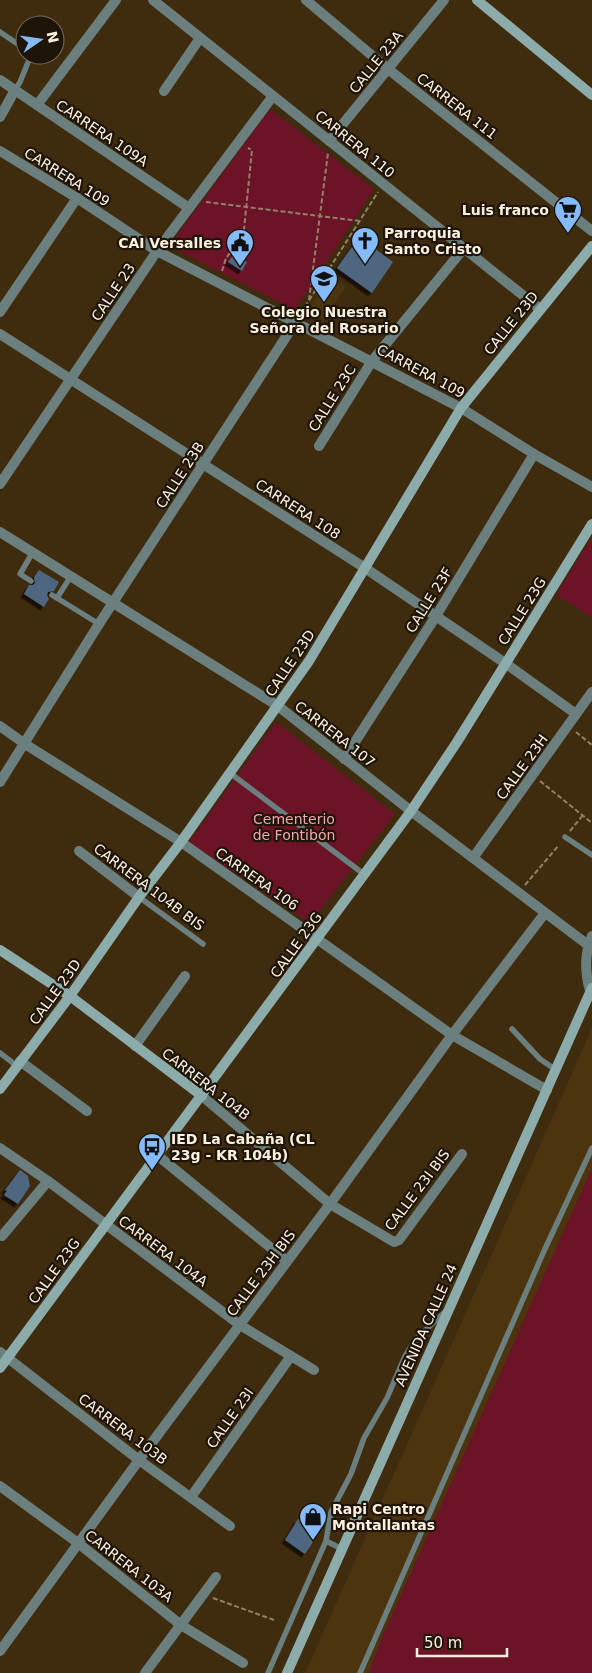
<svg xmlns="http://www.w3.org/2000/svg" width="592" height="1673" font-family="'DejaVu Sans',sans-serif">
  <defs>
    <filter id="shadow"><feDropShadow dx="-3.5" dy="3.5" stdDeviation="0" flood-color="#0009"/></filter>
  </defs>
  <rect width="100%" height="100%" fill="#3f2b0e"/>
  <g fill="#4c340f">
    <polygon points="337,281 346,287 323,320 307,311 320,291 327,294"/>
    <polygon points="592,1028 592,1673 305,1673 483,1274"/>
  </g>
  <g fill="#6c1327">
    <polygon points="270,109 374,189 295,310 169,246"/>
    <polygon points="592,537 592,617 556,595"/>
    <polygon points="276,722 395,814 310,923 189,842"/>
    <polygon points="592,1168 592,1673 369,1673 381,1640"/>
  </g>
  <g fill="#4f6681" filter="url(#shadow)">
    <polygon points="359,237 393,262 372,293 337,268"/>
    <polygon points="234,254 247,262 242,271 228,262"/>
    <polygon points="39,570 59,582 54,591 48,592 47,595 49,599 44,607 24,594 29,585 33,585 35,583 34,577"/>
    <polygon points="20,1170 28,1176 30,1186 18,1204 4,1195 7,1191 5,1190"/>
    <polygon points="298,1519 319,1533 305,1554 285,1540"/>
  </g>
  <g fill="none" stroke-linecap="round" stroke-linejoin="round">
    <g stroke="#928169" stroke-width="2" stroke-dasharray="5 2.5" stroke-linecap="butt">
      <polyline points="206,202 360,221"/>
      <polyline points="222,271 226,258 233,249 242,249 252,150 248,148"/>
      <polyline points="309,300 328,153"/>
      <polyline points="301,313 378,192"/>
      <polyline points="576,732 592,745"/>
      <polyline points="540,781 592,823"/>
      <polyline points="570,831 583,815"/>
      <polyline points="525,885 559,845"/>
      <polyline points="213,1598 274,1620"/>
    </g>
    <g stroke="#6b7f7e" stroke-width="5.5">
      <polyline points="0,32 25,49"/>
      <polyline points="15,90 20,82 31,55"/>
      <polyline points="31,581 20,574 33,552"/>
      <polyline points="52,595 99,624"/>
      <polyline points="57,598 71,576"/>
      <polyline points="230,773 365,875"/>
      <polyline points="565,837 592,855"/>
      <polyline points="139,897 203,944"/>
      <polyline points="512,1029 540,1059 556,1070"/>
      <polyline points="0,1053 17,1066"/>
      <polyline points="326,1541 342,1549"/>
      <polyline points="268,1673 326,1541 331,1512 351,1474 364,1438 387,1398 405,1356 416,1339 446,1311"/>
      <polyline points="360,1673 544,1251 592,1148"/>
    </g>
    <g stroke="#6b7f7e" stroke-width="10">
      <polyline points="153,0 540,309"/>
      <polyline points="306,0 388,69 592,231"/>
      <polyline points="0,80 189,208"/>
      <polyline points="164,91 200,38"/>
      <polyline points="37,105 116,0"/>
      <polyline points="0,117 15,90"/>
      <polyline points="329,141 444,0"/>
      <polyline points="0,151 77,198 157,251 461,408 534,454 592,487"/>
      <polyline points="0,312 77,198"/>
      <polyline points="0,334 365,568 505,663 576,714"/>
      <polyline points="319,446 372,361 464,248"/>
      <polyline points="0,484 157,251 273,96"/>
      <polyline points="0,532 278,706 411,811 588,945"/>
      <polyline points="0,726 25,744 181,842 452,1035 547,1090"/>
      <polyline points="344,759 436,616 534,454"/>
      <polyline points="0,782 99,624 295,323"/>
      <polyline points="79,851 139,897"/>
      <polyline points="473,858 592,692"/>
      <path d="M590,991c-5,-18 -6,-37 2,-55"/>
      <polyline points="135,1046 185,976"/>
      <polyline points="20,1061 87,1111"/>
      <polyline points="202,1096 330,1204 394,1242 399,1240 462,1154"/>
      <polyline points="0,1148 48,1181 240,1325 314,1370"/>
      <polyline points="157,1155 287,1261"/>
      <polyline points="2,1236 48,1181"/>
      <polyline points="0,1352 139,1460 230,1526"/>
      <polyline points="0,1486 78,1543 181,1625 243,1663"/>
      <polyline points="191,1497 291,1356"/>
      <polyline points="0,1651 139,1460 330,1204 452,1035 545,913"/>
      <polyline points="145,1673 216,1577"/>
    </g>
    <g stroke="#8cacab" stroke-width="10">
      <polyline points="477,0 592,95"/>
      <polyline points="0,950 70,996 202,1096"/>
      <polyline points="0,1089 70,996 139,897 181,842 309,661 461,408 592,246"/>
      <polyline points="0,1368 411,811 457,742 592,524"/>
      <polyline points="287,1673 592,988"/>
    </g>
  </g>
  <defs>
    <symbol id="supermarket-pin" viewBox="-11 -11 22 30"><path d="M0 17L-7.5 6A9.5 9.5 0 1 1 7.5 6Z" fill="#86bbfb" stroke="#1e1509"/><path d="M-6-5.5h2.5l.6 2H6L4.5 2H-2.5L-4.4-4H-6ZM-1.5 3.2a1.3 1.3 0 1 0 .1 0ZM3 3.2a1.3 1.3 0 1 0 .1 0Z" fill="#111"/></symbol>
    <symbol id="church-pin" viewBox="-11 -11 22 30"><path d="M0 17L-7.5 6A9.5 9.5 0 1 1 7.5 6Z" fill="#86bbfb" stroke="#1e1509"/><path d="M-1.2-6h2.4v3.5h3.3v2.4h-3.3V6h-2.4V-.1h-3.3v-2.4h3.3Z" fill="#111"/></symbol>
    <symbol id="civic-pin" viewBox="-11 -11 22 30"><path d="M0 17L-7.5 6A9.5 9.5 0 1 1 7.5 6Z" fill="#86bbfb" stroke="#1e1509"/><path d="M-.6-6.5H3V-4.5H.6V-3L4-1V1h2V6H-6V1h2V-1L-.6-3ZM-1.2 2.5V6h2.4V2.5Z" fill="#111"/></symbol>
    <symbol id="school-pin" viewBox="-11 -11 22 30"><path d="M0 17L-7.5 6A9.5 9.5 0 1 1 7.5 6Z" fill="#86bbfb" stroke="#1e1509"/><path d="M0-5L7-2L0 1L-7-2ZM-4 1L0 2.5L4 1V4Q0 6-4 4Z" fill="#111"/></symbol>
    <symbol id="bus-pin" viewBox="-11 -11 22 30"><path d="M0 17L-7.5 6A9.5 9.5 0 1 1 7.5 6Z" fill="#86bbfb" stroke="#1e1509"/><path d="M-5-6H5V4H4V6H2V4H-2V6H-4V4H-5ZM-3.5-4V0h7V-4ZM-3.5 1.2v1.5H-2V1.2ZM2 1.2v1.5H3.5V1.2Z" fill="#111"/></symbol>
    <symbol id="shop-pin" viewBox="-11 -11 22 30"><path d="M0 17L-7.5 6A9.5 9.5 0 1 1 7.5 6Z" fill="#86bbfb" stroke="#1e1509"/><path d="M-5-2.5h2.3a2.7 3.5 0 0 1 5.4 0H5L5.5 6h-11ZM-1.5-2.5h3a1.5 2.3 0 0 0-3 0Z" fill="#111"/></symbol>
  </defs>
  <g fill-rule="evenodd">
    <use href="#supermarket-pin" x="552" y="194" width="32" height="43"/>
    <use href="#church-pin" x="349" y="225" width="32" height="43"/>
    <use href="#civic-pin" x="224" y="227" width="32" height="43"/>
    <use href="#school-pin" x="308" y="263" width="32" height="43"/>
    <use href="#bus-pin" x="136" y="1131" width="32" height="43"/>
    <use href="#shop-pin" x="297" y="1501" width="32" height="43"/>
  </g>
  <g text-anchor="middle" stroke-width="4.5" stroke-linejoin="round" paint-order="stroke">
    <g font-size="14" fill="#fef1e1" stroke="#1e1509">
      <text transform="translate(376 62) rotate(-51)" y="5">CALLE 23A</text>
      <text transform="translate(457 106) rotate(38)" y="5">CARRERA 111</text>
      <text transform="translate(102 133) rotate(34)" y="5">CARRERA 109A</text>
      <text transform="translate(355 144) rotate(39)" y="5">CARRERA 110</text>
      <text transform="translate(67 177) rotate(32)" y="5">CARRERA 109</text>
      <text transform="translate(113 292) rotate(-56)" y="5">CALLE 23</text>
      <text transform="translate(511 323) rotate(-51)" y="5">CALLE 23D</text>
      <text transform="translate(421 371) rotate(28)" y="5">CARRERA 109</text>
      <text transform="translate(332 398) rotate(-58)" y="5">CALLE 23C</text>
      <text transform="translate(180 475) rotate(-57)" y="5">CALLE 23B</text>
      <text transform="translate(298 509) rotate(33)" y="5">CARRERA 108</text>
      <text transform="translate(429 600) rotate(-58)" y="5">CALLE 23F</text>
      <text transform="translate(522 611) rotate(-58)" y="5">CALLE 23G</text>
      <text transform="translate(290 663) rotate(-56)" y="5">CALLE 23D</text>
      <text transform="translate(335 734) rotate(38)" y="5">CARRERA 107</text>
      <text transform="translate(522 767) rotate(-54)" y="5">CALLE 23H</text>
      <text transform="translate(257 879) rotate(35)" y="5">CARRERA 106</text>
      <text transform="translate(149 887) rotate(37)" y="5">CARRERA 104B BIS</text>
      <text transform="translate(296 945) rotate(-54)" y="5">CALLE 23G</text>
      <text transform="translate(55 992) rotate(-54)" y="5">CALLE 23D</text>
      <text transform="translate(206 1084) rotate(38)" y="5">CARRERA 104B</text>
      <text transform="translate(417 1190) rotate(-53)" y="5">CALLE 23I BIS</text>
      <text transform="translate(163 1251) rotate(37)" y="5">CARRERA 104A</text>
      <text transform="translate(54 1271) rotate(-54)" y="5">CALLE 23G</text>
      <text transform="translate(261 1273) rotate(-53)" y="5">CALLE 23H BIS</text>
      <text transform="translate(426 1325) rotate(-66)" y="5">AVENIDA CALLE 24</text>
      <text transform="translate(230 1418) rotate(-55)" y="5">CALLE 23I</text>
      <text transform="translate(123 1429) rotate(37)" y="5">CARRERA 103B</text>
      <text transform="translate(129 1566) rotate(38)" y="5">CARRERA 103A</text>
    </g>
    <g font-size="14" font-weight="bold" fill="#fef1e1" stroke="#1e1509" text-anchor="start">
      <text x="549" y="215" text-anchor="end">Luis franco</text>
      <text x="384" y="238">Parroquia<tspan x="384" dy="16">Santo Cristo</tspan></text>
      <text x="221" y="248" text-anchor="end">CAI Versalles</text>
      <text x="324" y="317" text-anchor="middle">Colegio Nuestra<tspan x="324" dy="16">Señora del Rosario</tspan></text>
      <text x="171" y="1144">IED La Cabaña (CL<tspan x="171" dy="16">23g - KR 104b)</tspan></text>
      <text x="332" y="1514">Rapi Centro<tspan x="332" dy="16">Montallantas</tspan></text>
    </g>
    <g font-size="14" fill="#f8a4ac" stroke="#1e1509">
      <text x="294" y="824">Cementerio<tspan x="294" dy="16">de Fontibón</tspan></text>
    </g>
  </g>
  <g transform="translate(40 40) rotate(77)"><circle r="24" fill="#1e1509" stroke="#786d5f"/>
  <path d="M0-4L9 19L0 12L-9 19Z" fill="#86bbfb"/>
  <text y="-8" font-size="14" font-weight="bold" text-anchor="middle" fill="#fef1e1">N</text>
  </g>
  <path d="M417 1648v8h90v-8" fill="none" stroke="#fef1e1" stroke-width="2.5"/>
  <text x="424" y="1648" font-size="15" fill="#fef1e1" stroke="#1e1509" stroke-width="4" paint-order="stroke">50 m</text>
</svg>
